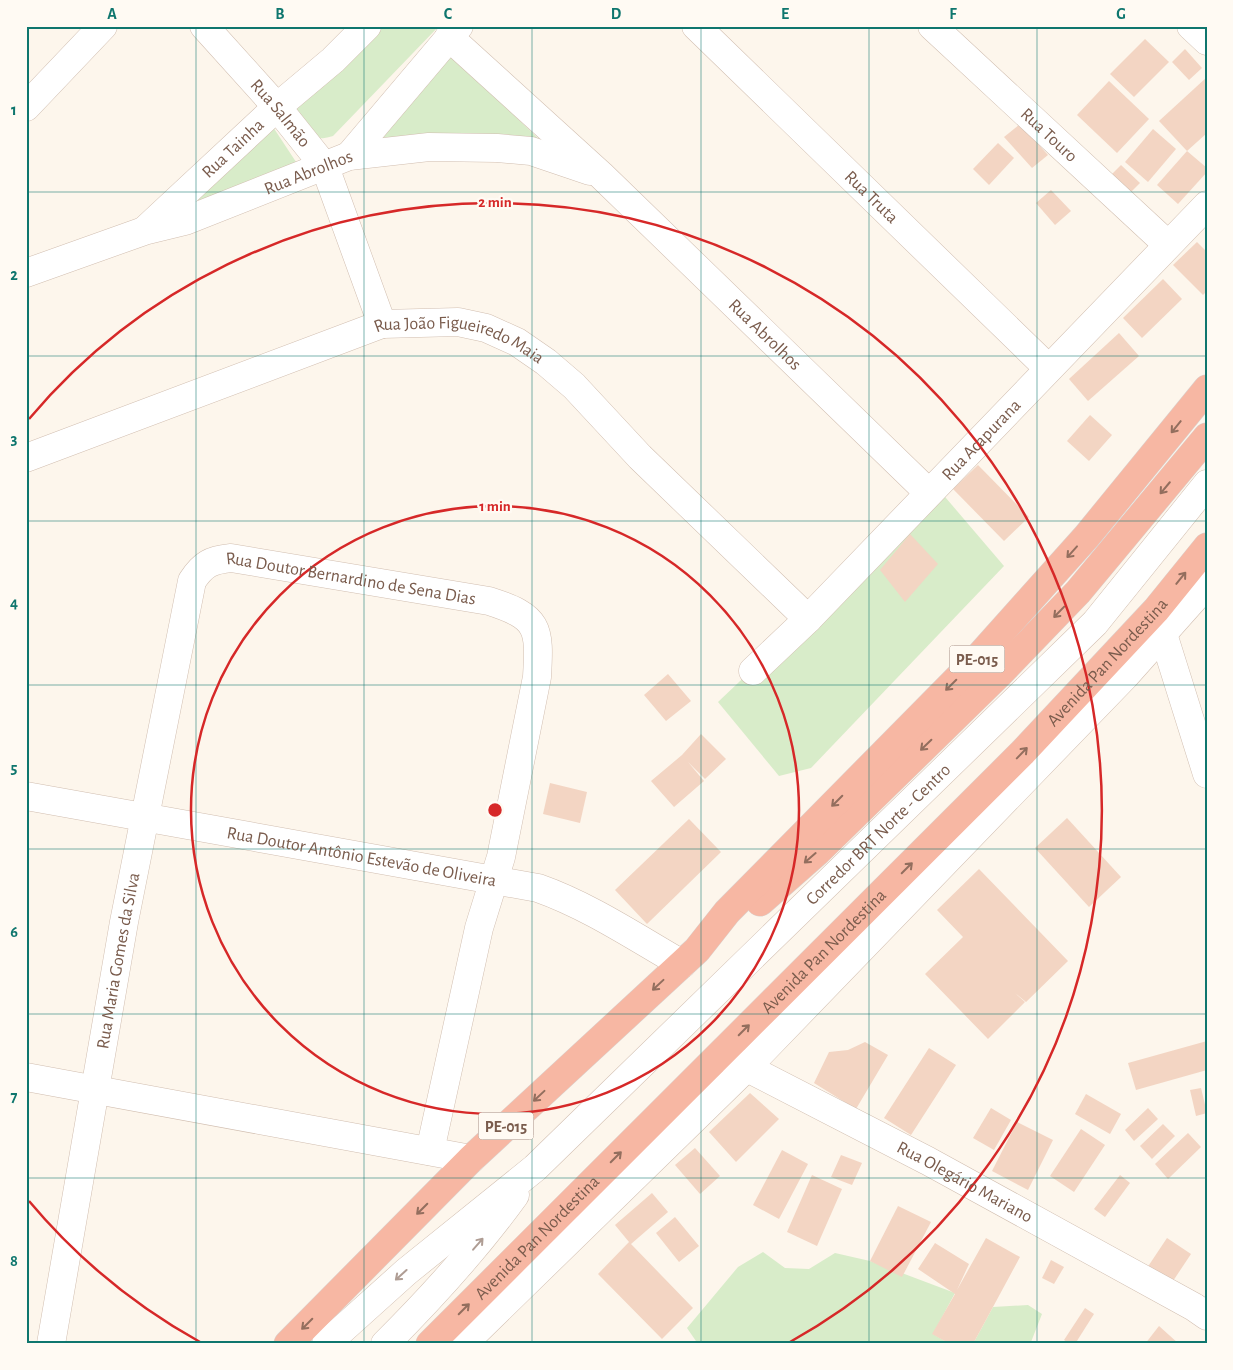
<svg xmlns="http://www.w3.org/2000/svg" width="1233" height="1370" font-family="'Alegreya Sans',sans-serif">
  <rect width="100%" height="100%" fill="#fdf6ec"/>
  <g fill="#d8ecc9">
    <path d="M370,26h69l-106,110c-20,6 -24,0 -37,-14v-23z"/>
    <polygon points="447,50 548,148 365,147"/>
    <polygon points="273,127 302,171 162,222"/>
    <polygon points="940,491 1004,566 811,768 779,776 718,702"/>
    <polygon points="763,1252 785,1268 809,1269 835,1253 870,1261 955,1293 933,1334 950,1344 698,1344 687,1328 738,1267"/>
    <polygon points="1028,1305 1042,1314 1031,1342 1033,1344 973,1344 993,1307"/>
  </g>
  <g fill="#f3d5c3">
    <polygon points="1145,39 1169,62 1134,97 1110,74"/>
    <polygon points="1185,49 1202,68 1189,80 1172,62"/>
    <polygon points="1207,77 1207,133 1187,151 1159,121"/>
    <polygon points="1109,81 1149,119 1117,153 1077,115"/>
    <polygon points="1020,124 1048,155 1032,168 1004,137"/>
    <polygon points="1153,129 1176,149 1148,182 1125,162"/>
    <polygon points="998,143 1014,158 989,185 973,169"/>
    <polygon points="1187,151 1207,168 1207,172 1178,204 1157,185"/>
    <polygon points="1121,165 1140,183 1130,193 1112,174"/>
    <polygon points="1051,190 1071,211 1055,225 1036,203"/>
    <polygon points="1197,242 1207,252 1207,291 1203,295 1173,265"/>
    <polygon points="1163,279 1182,299 1142,338 1123,318"/>
    <polygon points="1119,333 1139,356 1088,401 1069,379"/>
    <polygon points="1090,415 1112,435 1089,461 1067,441"/>
    <polygon points="978,465 1029,517 1004,541 953,489"/>
    <polygon points="910,534 938,564 905,602 880,570"/>
    <polygon points="668,674 691,701 666,721 644,695"/>
    <polygon points="701,734 726,759 705,779 688,762 704,781 674,807 651,781 682,755"/>
    <polygon points="550,783 587,792 580,823 543,814"/>
    <polygon points="1067,818 1121,877 1089,907 1035,848"/>
    <polygon points="689,819 721,852 647,924 615,890"/>
    <polygon points="979,869 1068,961 1026,1002 1015,993 1025,1002 988,1039 925,974 963,937 937,910"/>
    <polygon points="1207,1041 1207,1070 1136,1090 1128,1063"/>
    <polygon points="865,1042 888,1055 856,1109 814,1083 829,1052 848,1050"/>
    <polygon points="929,1048 956,1065 911,1135 884,1118"/>
    <polygon points="1201,1088 1207,1113 1196,1116 1190,1090"/>
    <polygon points="750,1093 779,1119 736,1162 709,1132"/>
    <polygon points="1086,1094 1121,1114 1110,1134 1075,1114"/>
    <polygon points="991,1108 1011,1120 994,1150 973,1138"/>
    <polygon points="1148,1108 1158,1119 1134,1141 1125,1130"/>
    <polygon points="1017,1122 1053,1140 1028,1190 992,1171"/>
    <polygon points="1163,1124 1175,1136 1152,1159 1140,1146"/>
    <polygon points="1081,1129 1105,1145 1074,1192 1050,1176"/>
    <polygon points="1188,1133 1201,1147 1168,1179 1155,1164"/>
    <polygon points="695,1148 720,1176 700,1194 675,1165"/>
    <polygon points="782,1150 808,1164 779,1219 753,1205"/>
    <polygon points="841,1155 862,1163 852,1185 831,1177"/>
    <polygon points="812,1175 842,1189 817,1246 787,1232"/>
    <polygon points="1120,1175 1130,1183 1105,1217 1094,1209"/>
    <polygon points="652,1193 668,1212 631,1244 693,1308 662,1339 598,1274 629,1242 615,1225"/>
    <polygon points="898,1206 931,1222 902,1277 870,1261"/>
    <polygon points="675,1217 699,1246 679,1262 656,1233"/>
    <polygon points="986,1238 1020,1257 973,1344 950,1344 932,1334 955,1294 918,1269 935,1243 969,1264 957,1290"/>
    <polygon points="1167,1238 1191,1254 1171,1284 1147,1268"/>
    <polygon points="1051,1260 1064,1267 1054,1284 1042,1278"/>
    <polygon points="1085,1308 1094,1314 1075,1344 1070,1344 1064,1340"/>
    <polygon points="1159,1326 1179,1344 1145,1344"/>
  </g>
  <g fill="none" stroke-linecap="round" stroke-linejoin="round">
    <defs>
      <g id="minor">
        <path id="s1" d="M204,26l73,81 48,60 57,157"/>
        <path id="s2" d="M696,26l352,342"/>
        <path id="s3" d="M932,26l235,218"/>
        <polyline points="1191,26 1207,41"/>
        <path id="s4" d="M449,37l152,138 327,317"/>
        <polyline points="26,107 103,26"/>
        <polyline points="349,156 459,26"/>
        <path id="s5" d="M145,230l132,-123 56,-47 34,-34"/>
        <path id="s6" d="M26,273l118,-42 41,-10 164,-65 80,-9 68,1 34,3 59,20"/>
        <path id="s7" d="M26,458l356,-134 76,-2 28,6 31,14 29,20 28,24 66,71 168,162"/>
        <polyline points="1158,618 1207,774"/>
        <path id="s8" d="M753,671l55,-52 399,-414"/>
        <path id="s9" d="M26,796l512,92c51,18 97,49 144,76"/>
        <path id="s10" d="M730,1059l198,102 266,146 13,9"/>
        <polyline points="26,1077 471,1159"/>
        <path id="s11" d="M51,1344l73,-422 68,-341c11,-17 19,-21 39,-23l258,43c50,16 51,26 48,76l-36,180 -22,71 -49,223"/>
        <path id="s12" d="M326,1344l80,-72 129,-104 560,-545 112,-139"/>
        <path d="M385,1344c47,-47 91,-95 130,-149"/>
        <polyline points="463,1344 747,1067 1125,676 1207,584"/>
      </g>
      <g id="highway">
        <polyline points="760,902 818,851 999,674 1078,592 1207,437"/>
        <polyline points="288,1344 471,1159 697,950 727,912 976,660 1087,536 1207,389"/>
        <path id="s13" d="M430,1344l593,-592 133,-142 51,-63"/>
      </g>
    </defs>
    <use href="#minor" stroke="#d1beb0" stroke-width="29"/>
    <use href="#highway" stroke="#dad1cd" stroke-width="29"/>
    <use href="#minor" stroke="#fff" stroke-width="28"/>
    <use href="#highway" stroke="#f7b7a3" stroke-width="28"/>
  </g>
  <defs><path id="oneway-shaft" d="M-6 0H5M1.5-3L5.5 0L1.5 3" fill="none" stroke-width="1.6" stroke-linecap="round" stroke-linejoin="round" transform="scale(1.25)"/></defs>
  <g stroke="#936e5e">
    <use href="#oneway-shaft" transform="translate(1176 427) rotate(129)"/>
    <use href="#oneway-shaft" transform="translate(1165 488) rotate(130)"/>
    <use href="#oneway-shaft" transform="translate(1072 552) rotate(132)"/>
    <use href="#oneway-shaft" transform="translate(1181 578) rotate(-51)"/>
    <use href="#oneway-shaft" transform="translate(1059 612) rotate(134)"/>
    <use href="#oneway-shaft" transform="translate(951 685) rotate(135)"/>
    <use href="#oneway-shaft" transform="translate(926 745) rotate(136)"/>
    <use href="#oneway-shaft" transform="translate(1022 753) rotate(-46)"/>
    <use href="#oneway-shaft" transform="translate(837 801) rotate(135)"/>
    <use href="#oneway-shaft" transform="translate(810 858) rotate(139)"/>
    <use href="#oneway-shaft" transform="translate(907 868) rotate(-45)"/>
    <use href="#oneway-shaft" transform="translate(658 985) rotate(137)"/>
    <use href="#oneway-shaft" transform="translate(744 1030) rotate(-45)"/>
    <use href="#oneway-shaft" transform="translate(539 1096) rotate(137)"/>
    <use href="#oneway-shaft" transform="translate(616 1157) rotate(-45)"/>
    <use href="#oneway-shaft" transform="translate(422 1209) rotate(135)"/>
    <use href="#oneway-shaft" transform="translate(464 1309) rotate(-45)"/>
    <use href="#oneway-shaft" transform="translate(307 1324) rotate(135)"/>
  </g>
  <g stroke="#af9d94">
    <use href="#oneway-shaft" transform="translate(478 1244) rotate(-49)"/>
    <use href="#oneway-shaft" transform="translate(401 1275) rotate(138)"/>
  </g>
  <path fill="none" stroke="#0f766e" stroke-width="1" stroke-opacity="0.55" d="M196,26v1318M364,26v1318M532,26v1318M701,26v1318M869,26v1318M1037,26v1318M26,192h1181M26,356h1181M26,521h1181M26,685h1181M26,849h1181M26,1014h1181M26,1178h1181"/>
  <g fill="none" stroke="#d62828" stroke-width="2.5">
    <circle cx="495" cy="810" r="304"/>
    <path d="M200 1342A608 608 0 0 1 29 1201M29 419A608 608 0 1 1 790 1342"/>
  </g>
  <g text-anchor="middle" stroke-width="4.5" stroke-linejoin="round" paint-order="stroke">
    <g fill="#fffaf3" stroke="#a28b7f" stroke-width="1">
      <rect x="949.5" y="645.5" width="55" height="27" rx="4"/>
      <rect x="478.5" y="1112.5" width="55" height="27" rx="4"/>
    </g>
    <g font-size="16" font-weight="bold" fill="#7a5c4d">
      <text x="977" y="665">PE-015</text>
      <text x="506" y="1132">PE-015</text>
    </g>
    <g font-size="18" fill="#7a5c4d" stroke="#fffaf3">
      <text dy="6" stroke="none"><textPath href="#s1" startOffset="116">Rua Salmão</textPath></text>
      <text dy="6" stroke="none"><textPath href="#s3" startOffset="160">Rua Touro</textPath></text>
      <text dy="6" stroke="none"><textPath href="#s5" startOffset="120">Rua Tainha</textPath></text>
      <text dy="6" stroke="none"><textPath href="#s6" startOffset="300">Rua Abrolhos</textPath></text>
      <text dy="6" stroke="none"><textPath href="#s2" startOffset="245">Rua Truta</textPath></text>
      <text dy="6" stroke="none"><textPath href="#s4" startOffset="434">Rua Abrolhos</textPath></text>
      <text dy="6" stroke="none"><textPath href="#s7" startOffset="461">Rua João Figueiredo Maia</textPath></text>
      <text dy="6" stroke="none"><textPath href="#s8" startOffset="325">Rua Acapurana</textPath></text>
      <text dy="6" stroke="none"><textPath href="#s11" startOffset="945">Rua Doutor Bernardino de Sena Dias</textPath></text>
      <text dy="6" stroke="none"><textPath href="#s13" startOffset="961">Avenida Pan Nordestina</textPath></text>
      <text dy="6" stroke="none"><textPath href="#s12" startOffset="752">Corredor BRT Norte - Centro</textPath></text>
      <text dy="6" stroke="none"><textPath href="#s9" startOffset="341">Rua Doutor Antônio Estevão de Oliveira</textPath></text>
      <text dy="6" stroke="none"><textPath href="#s13" startOffset="556">Avenida Pan Nordestina</textPath></text>
      <text dy="6" stroke="none"><textPath href="#s11" startOffset="389">Rua Maria Gomes da Silva</textPath></text>
      <text dy="6" stroke="none"><textPath href="#s10" startOffset="265">Rua Olegário Mariano</textPath></text>
      <text dy="6" stroke="none"><textPath href="#s13" startOffset="151">Avenida Pan Nordestina</textPath></text>
    </g>
  </g>
  <circle cx="495" cy="810" r="8" fill="#d62828" stroke="#fffaf3" stroke-width="2.5"/>
  <g font-size="15" text-anchor="middle" font-weight="bold" fill="#d62828" stroke="#fffaf3" stroke-width="4.5" stroke-linejoin="round" paint-order="stroke">
    <text x="495" y="207">2 min</text>
    <text x="495" y="511">1 min</text>
  </g>
  <rect width="1233" height="1370" fill="none" stroke="#fffaf3" stroke-width="55"/>
  <rect x="28" y="28" width="1178" height="1314" fill="none" stroke="#0f766e" stroke-width="2"/>
  <g font-size="16" text-anchor="middle" font-weight="bold" fill="#0f766e">
    <text x="112" y="19">A</text>
    <text x="280" y="19">B</text>
    <text x="448" y="19">C</text>
    <text x="616" y="19">D</text>
    <text x="785" y="19">E</text>
    <text x="953" y="19">F</text>
    <text x="1121" y="19">G</text>
    <text x="14" y="115">1</text>
    <text x="14" y="280">2</text>
    <text x="14" y="444">3</text>
    <text x="14" y="608">4</text>
    <text x="14" y="773">5</text>
    <text x="14" y="937">6</text>
    <text x="14" y="1102">7</text>
    <text x="14" y="1266">8</text>
  </g>
</svg>
